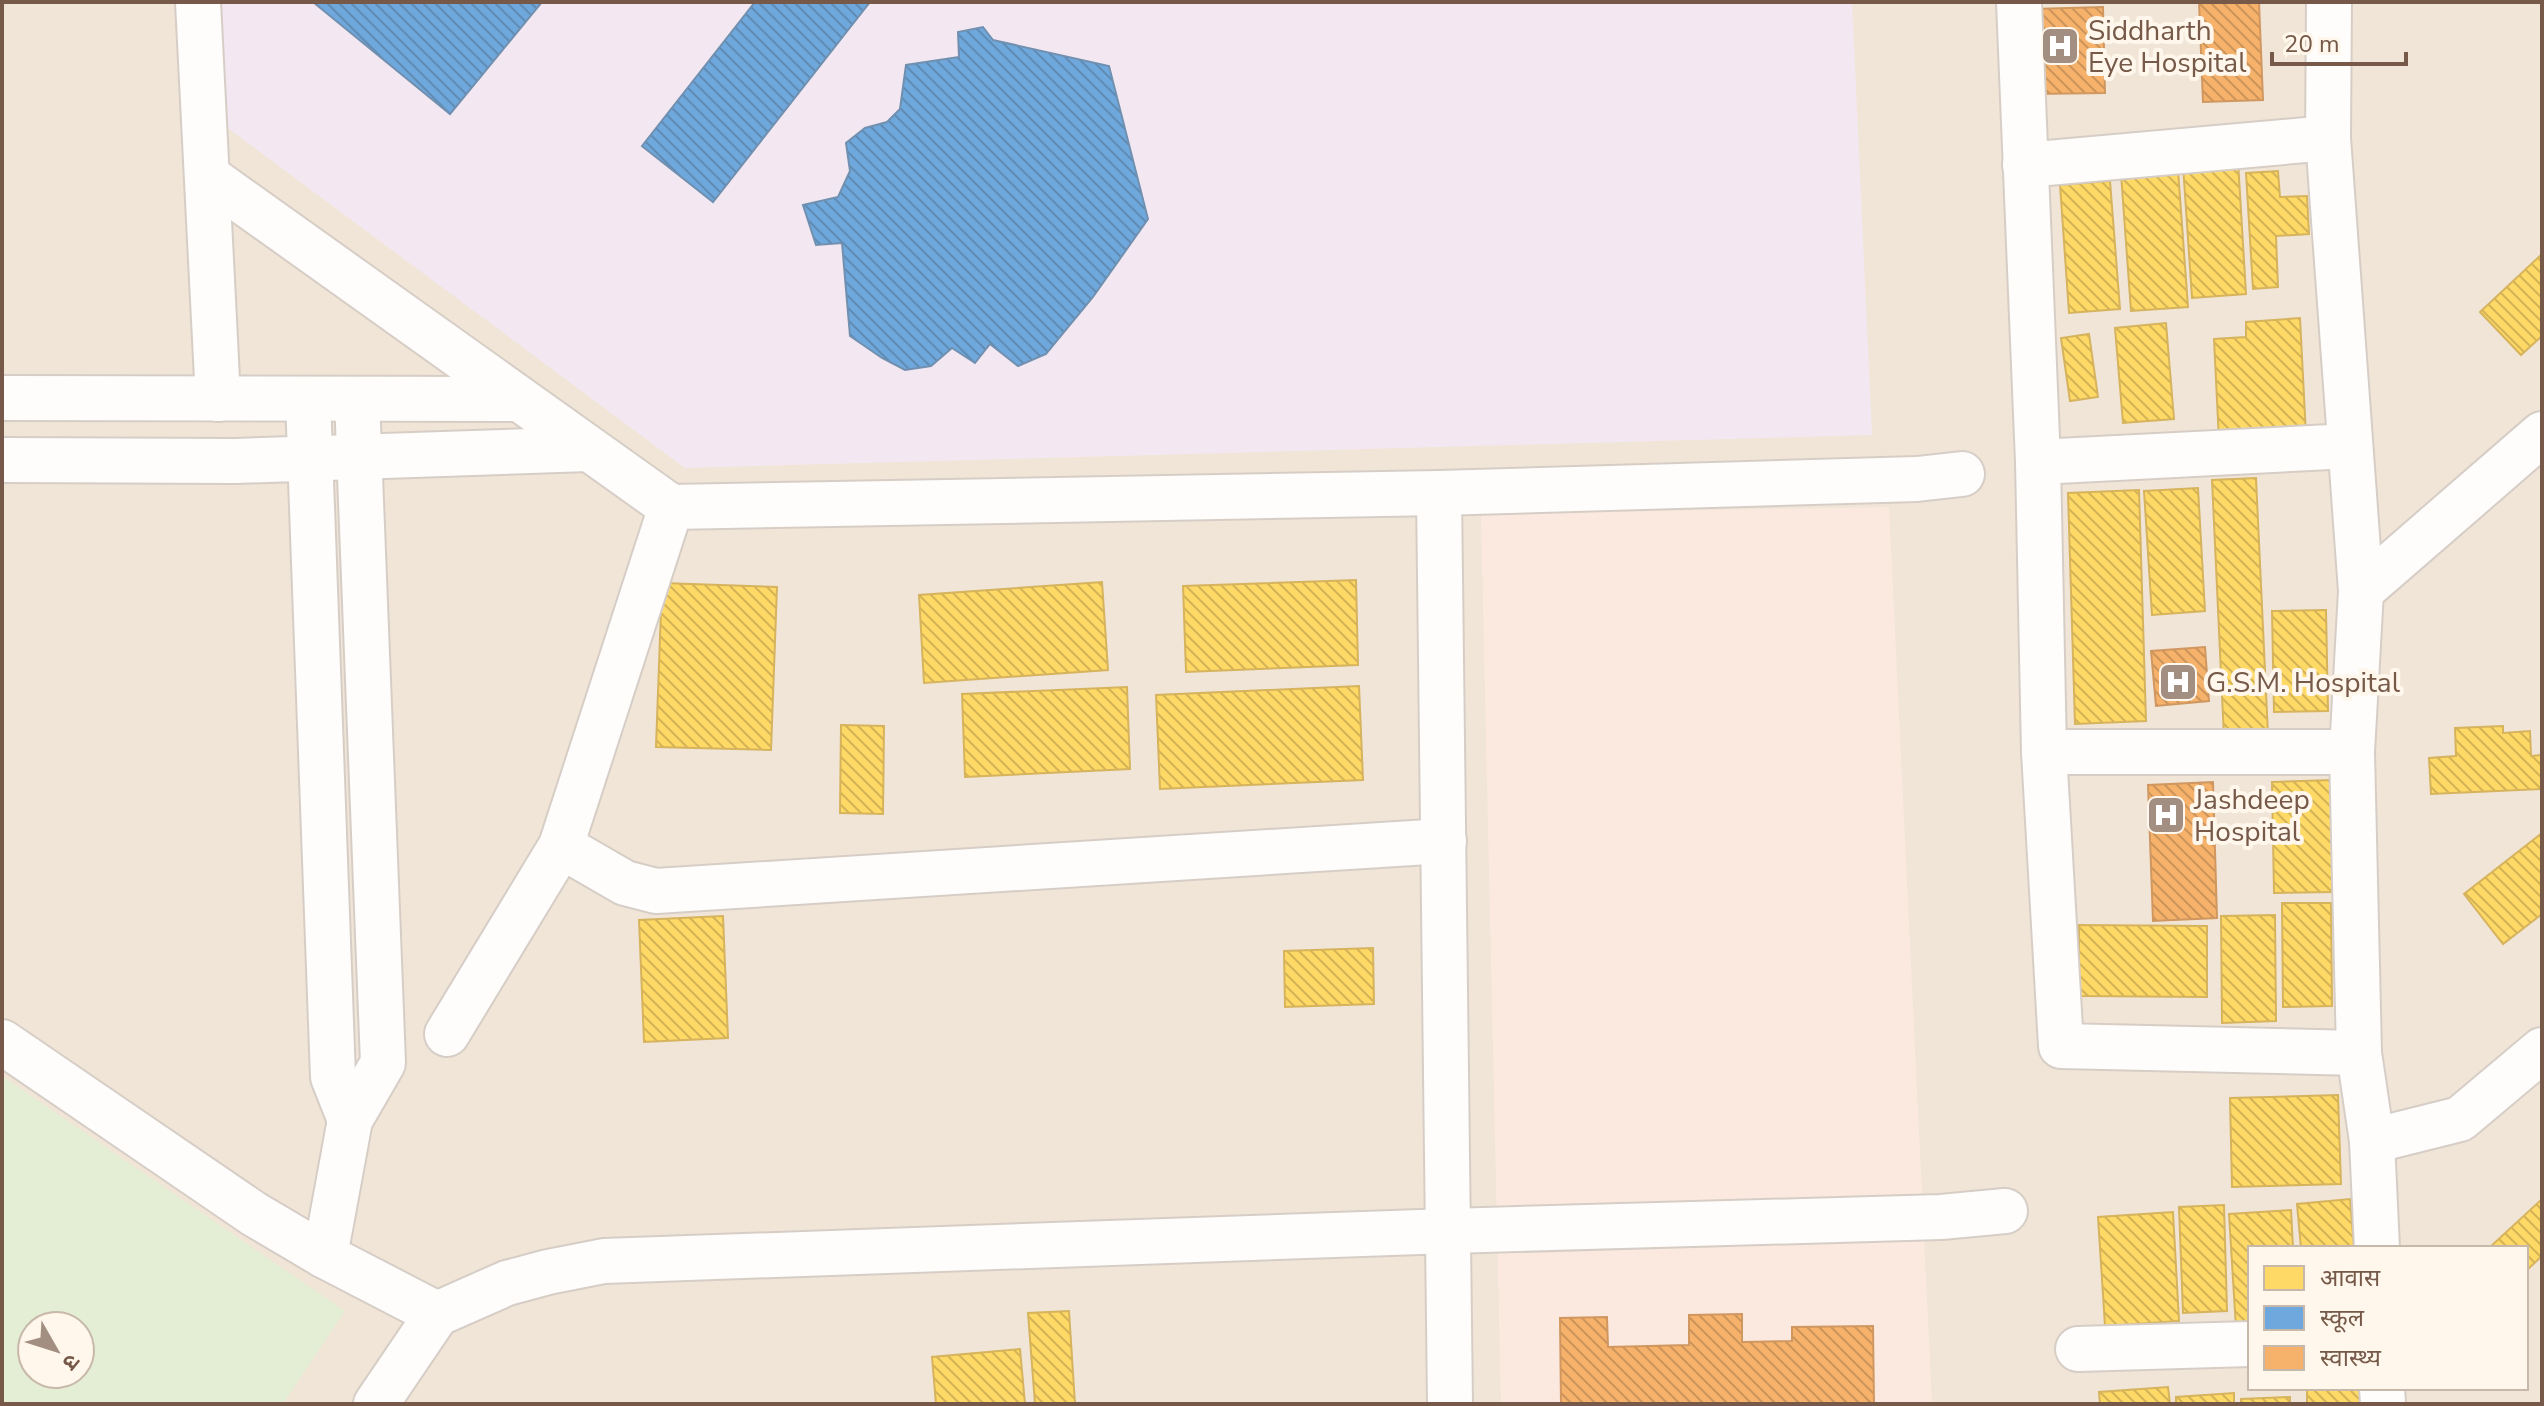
<svg xmlns="http://www.w3.org/2000/svg" width="2544" height="1406" font-family="'Nunito Sans','Noto Sans Devanagari',sans-serif">
  <defs>
    <pattern id="homes-back-hatch" width="6" height="6" patternUnits="userSpaceOnUse" patternTransform="scale(2)"><rect width="6" height="6" fill="#ffd966"/><path d="M-1 5l2 2M0 0l6 6M5-1l2 2" fill="none" stroke="#d3b356"/></pattern>
    <pattern id="schools-back-hatch" width="6" height="6" patternUnits="userSpaceOnUse" patternTransform="scale(2)"><rect width="6" height="6" fill="#6fa8dc"/><path d="M-1 5l2 2M0 0l6 6M5-1l2 2" fill="none" stroke="#608cb4"/></pattern>
    <pattern id="health-back-hatch" width="6" height="6" patternUnits="userSpaceOnUse" patternTransform="scale(2)"><rect width="6" height="6" fill="#f6b26b"/><path d="M-1 5l2 2M0 0l6 6M5-1l2 2" fill="none" stroke="#cc945a"/></pattern>
  </defs>
  <rect width="100%" height="100%" fill="#f7f2ea"/>
  <path fill="#f1e5d7" fill-rule="evenodd" d="M2,2h2540v1402h-2540zM2250,1248h276v140h-276zM32,1326h48v48h-48z"/>
  <polygon fill="#fbe9e0" points="1889,507 1932,1404 1501,1404 1481,514"/>
  <polygon fill="#f3e8f2" points="210,2 1852,2 1872,435 685,468 213,117"/>
  <path fill="#e3eed4" fill-rule="evenodd" d="M2,1076l343,235 -62,93h-281zM32,1326h48v48h-48z"/>
  <g fill="url(#homes-back-hatch)" stroke="#d6b35d" stroke-width="2">
    <polygon points="2238,161 2246,294 2192,298 2183,165"/>
    <polygon points="2178,170 2188,307 2131,311 2121,174"/>
    <polygon points="2278,171 2280,197 2307,196 2309,234 2276,236 2278,287 2253,289 2246,173"/>
    <polygon points="2110,181 2120,309 2069,313 2060,185"/>
    <polygon points="2542,254 2542,336 2521,355 2480,312"/>
    <polygon points="2300,318 2306,435 2219,441 2214,339 2246,337 2246,322"/>
    <polygon points="2166,323 2174,419 2123,423 2115,328"/>
    <polygon points="2089,334 2098,397 2070,401 2061,338"/>
    <polygon points="2256,478 2268,735 2224,738 2212,480"/>
    <polygon points="2198,488 2205,611 2152,615 2144,491"/>
    <polygon points="2139,490 2146,721 2075,724 2068,493"/>
    <polygon points="1356,580 1358,665 1186,672 1183,586"/>
    <polygon points="1102,582 1108,670 924,683 919,595"/>
    <polygon points="662,583 777,587 771,750 656,747"/>
    <polygon points="2326,610 2328,711 2274,712 2272,611"/>
    <polygon points="1359,686 1363,780 1160,789 1156,695"/>
    <polygon points="1127,687 1130,769 965,777 962,694"/>
    <polygon points="841,725 884,726 883,814 840,813"/>
    <polygon points="2503,726 2503,733 2530,731 2531,756 2542,755 2542,789 2431,794 2429,758 2456,756 2455,728"/>
    <polygon points="2332,780 2332,892 2274,893 2272,782"/>
    <polygon points="2542,833 2542,914 2503,944 2464,894"/>
    <polygon points="2282,903 2331,903 2332,1006 2283,1007"/>
    <polygon points="2275,915 2276,1021 2222,1023 2221,916"/>
    <polygon points="723,916 728,1038 644,1042 639,920"/>
    <polygon points="2079,925 2207,926 2207,997 2079,996"/>
    <polygon points="1373,948 1374,1004 1285,1007 1284,951"/>
    <polygon points="2338,1095 2341,1184 2232,1187 2230,1098"/>
    <polygon points="2350,1199 2354,1248 2301,1248 2297,1204"/>
    <polygon points="2542,1199 2542,1256 2526,1271 2526,1248 2489,1248"/>
    <polygon points="2224,1205 2227,1311 2183,1313 2179,1207"/>
    <polygon points="2291,1210 2293,1248 2250,1248 2250,1327 2236,1328 2229,1214"/>
    <polygon points="2173,1212 2179,1321 2105,1326 2098,1217"/>
    <polygon points="1069,1311 1075,1404 1035,1404 1028,1313"/>
    <polygon points="1020,1349 1025,1404 936,1404 932,1357"/>
    <polygon points="2168,1387 2170,1404 2100,1404 2099,1392"/>
    <polygon points="2307,1388 2365,1388 2366,1404 2307,1404"/>
    <polygon points="2234,1393 2234,1404 2176,1404 2176,1397"/>
    <polygon points="2290,1397 2290,1404 2241,1404 2241,1399"/>
  </g>
  <g fill="url(#schools-back-hatch)" stroke="#7190b0" stroke-width="2">
    <polygon points="313,2 542,2 450,114"/>
    <polygon points="755,2 870,2 713,202 642,146"/>
    <polygon points="983,27 993,40 1109,66 1148,219 1093,297 1046,354 1018,366 990,344 975,363 952,348 931,366 905,370 882,358 850,336 842,243 816,245 803,205 838,197 850,171 846,143 865,128 887,122 900,109 906,65 959,57 958,32"/>
  </g>
  <g fill="url(#health-back-hatch)" stroke="#d09760" stroke-width="2">
    <polygon points="2199,2 2259,2 2263,100 2203,102"/>
    <polygon points="2103,7 2105,93 2032,94 2031,9"/>
    <polygon points="2205,647 2209,701 2156,706 2151,651"/>
    <polygon points="2213,782 2217,918 2153,921 2148,785"/>
    <polygon points="1742,1314 1742,1342 1792,1341 1792,1327 1873,1326 1874,1404 1561,1404 1560,1318 1607,1317 1608,1347 1689,1345 1689,1315"/>
  </g>
  <g fill="none" stroke-linecap="round" stroke-linejoin="round">
    <defs>
      <g id="minor">
        <polyline points="198,2 218,399"/>
        <polyline points="2019,2 2038,462 2044,752 2061,1046 2359,1053"/>
        <polyline points="2329,2 2328,138 2361,591 2352,752 2359,1053 2372,1141 2377,1248"/>
        <polyline points="2025,165 2328,138"/>
        <polyline points="207,176 671,507 1439,493 1917,479 1962,474"/>
        <polyline points="2,398 519,399"/>
        <polyline points="308,399 333,1077 350,1120"/>
        <polyline points="2,460 236,461 588,449"/>
        <polyline points="2038,462 2350,446"/>
        <polyline points="1439,493 1450,1404"/>
        <polyline points="2361,591 2542,434"/>
        <polyline points="2044,752 2352,752"/>
        <polyline points="561,846 625,883 656,891 1444,841"/>
        <polyline points="447,1034 561,846 671,507"/>
        <polyline points="2,1042 254,1214 325,1256 437,1314"/>
        <polyline points="2372,1141 2460,1119 2542,1050"/>
        <polyline points="325,1256 350,1120 383,1063 357,399"/>
        <polyline points="2078,1349 2250,1344"/>
        <polyline points="2382,1388 2383,1404"/>
        <polyline points="376,1404 437,1314 507,1283 548,1272 604,1261 1449,1231 1941,1217 2005,1211"/>
      </g>
    </defs>
    <use href="#minor" stroke="#d6cec6" stroke-width="48"/>
    <use href="#minor" stroke="#fefdfc" stroke-width="44"/>
  </g>
  <defs>
    <symbol id="hospital-square" viewBox="-11 -11 22 22"><rect x="-9" y="-9" width="18" height="18" rx="4" fill="#a38f81" stroke="#fff7eb"/><path d="M-5-5h3v3.5h4V-5h3V5h-3V1.5h-4V5h-3Z" fill="#fff"/></symbol>
  </defs>
  <g fill-rule="evenodd">
    <use href="#hospital-square" x="2038" y="24" width="44" height="44"/>
    <use href="#hospital-square" x="2156" y="660" width="44" height="44"/>
    <use href="#hospital-square" x="2144" y="793" width="44" height="44"/>
  </g>
  <g text-anchor="middle" stroke-width="8" stroke-linejoin="round" paint-order="stroke">
    <g font-size="28" fill="#765948" stroke="#fff7eb" text-anchor="start">
      <text x="2088" y="40">Siddharth<tspan x="2088" dy="32">Eye Hospital</tspan></text>
      <text x="2206" y="692">G.S.M. Hospital</text>
      <text x="2194" y="809">Jashdeep<tspan x="2194" dy="32">Hospital</tspan></text>
    </g>
  </g>
  <rect width="2544" height="1406" fill="none" stroke="#765948" stroke-width="8"/>
  <rect x="2248" y="1246" width="280" height="144" fill="#fff7eb" stroke="#c8b8aa" stroke-width="2"/>
  <rect x="2264" y="1266" width="40" height="24" fill="#ffd966" stroke="#c8b8aa" stroke-width="2"/>
  <text x="2320" y="1286" font-size="24" fill="#765948">आवास</text>
  <rect x="2264" y="1306" width="40" height="24" fill="#6fa8dc" stroke="#c8b8aa" stroke-width="2"/>
  <text x="2320" y="1326" font-size="24" fill="#765948">स्कूल</text>
  <rect x="2264" y="1346" width="40" height="24" fill="#f6b26b" stroke="#c8b8aa" stroke-width="2"/>
  <text x="2320" y="1366" font-size="24" fill="#765948">स्वास्थ्य</text>
  <g transform="translate(56 1350) rotate(129)"><circle r="38" fill="#fff7eb" stroke="#c8b8aa" stroke-width="2"/>
  <path d="M0-6L14 30L0 20L-14 30Z" fill="#a38f81"/>
  <text y="-12" font-size="22" font-weight="bold" text-anchor="middle" fill="#765948">उ</text>
  </g>
  <path d="M2272 52v12h134v-12" fill="none" stroke="#765948" stroke-width="4"/>
  <text x="2284" y="52" font-size="24" fill="#765948" stroke="#fff7eb" stroke-width="6" paint-order="stroke">20 m</text>
</svg>
